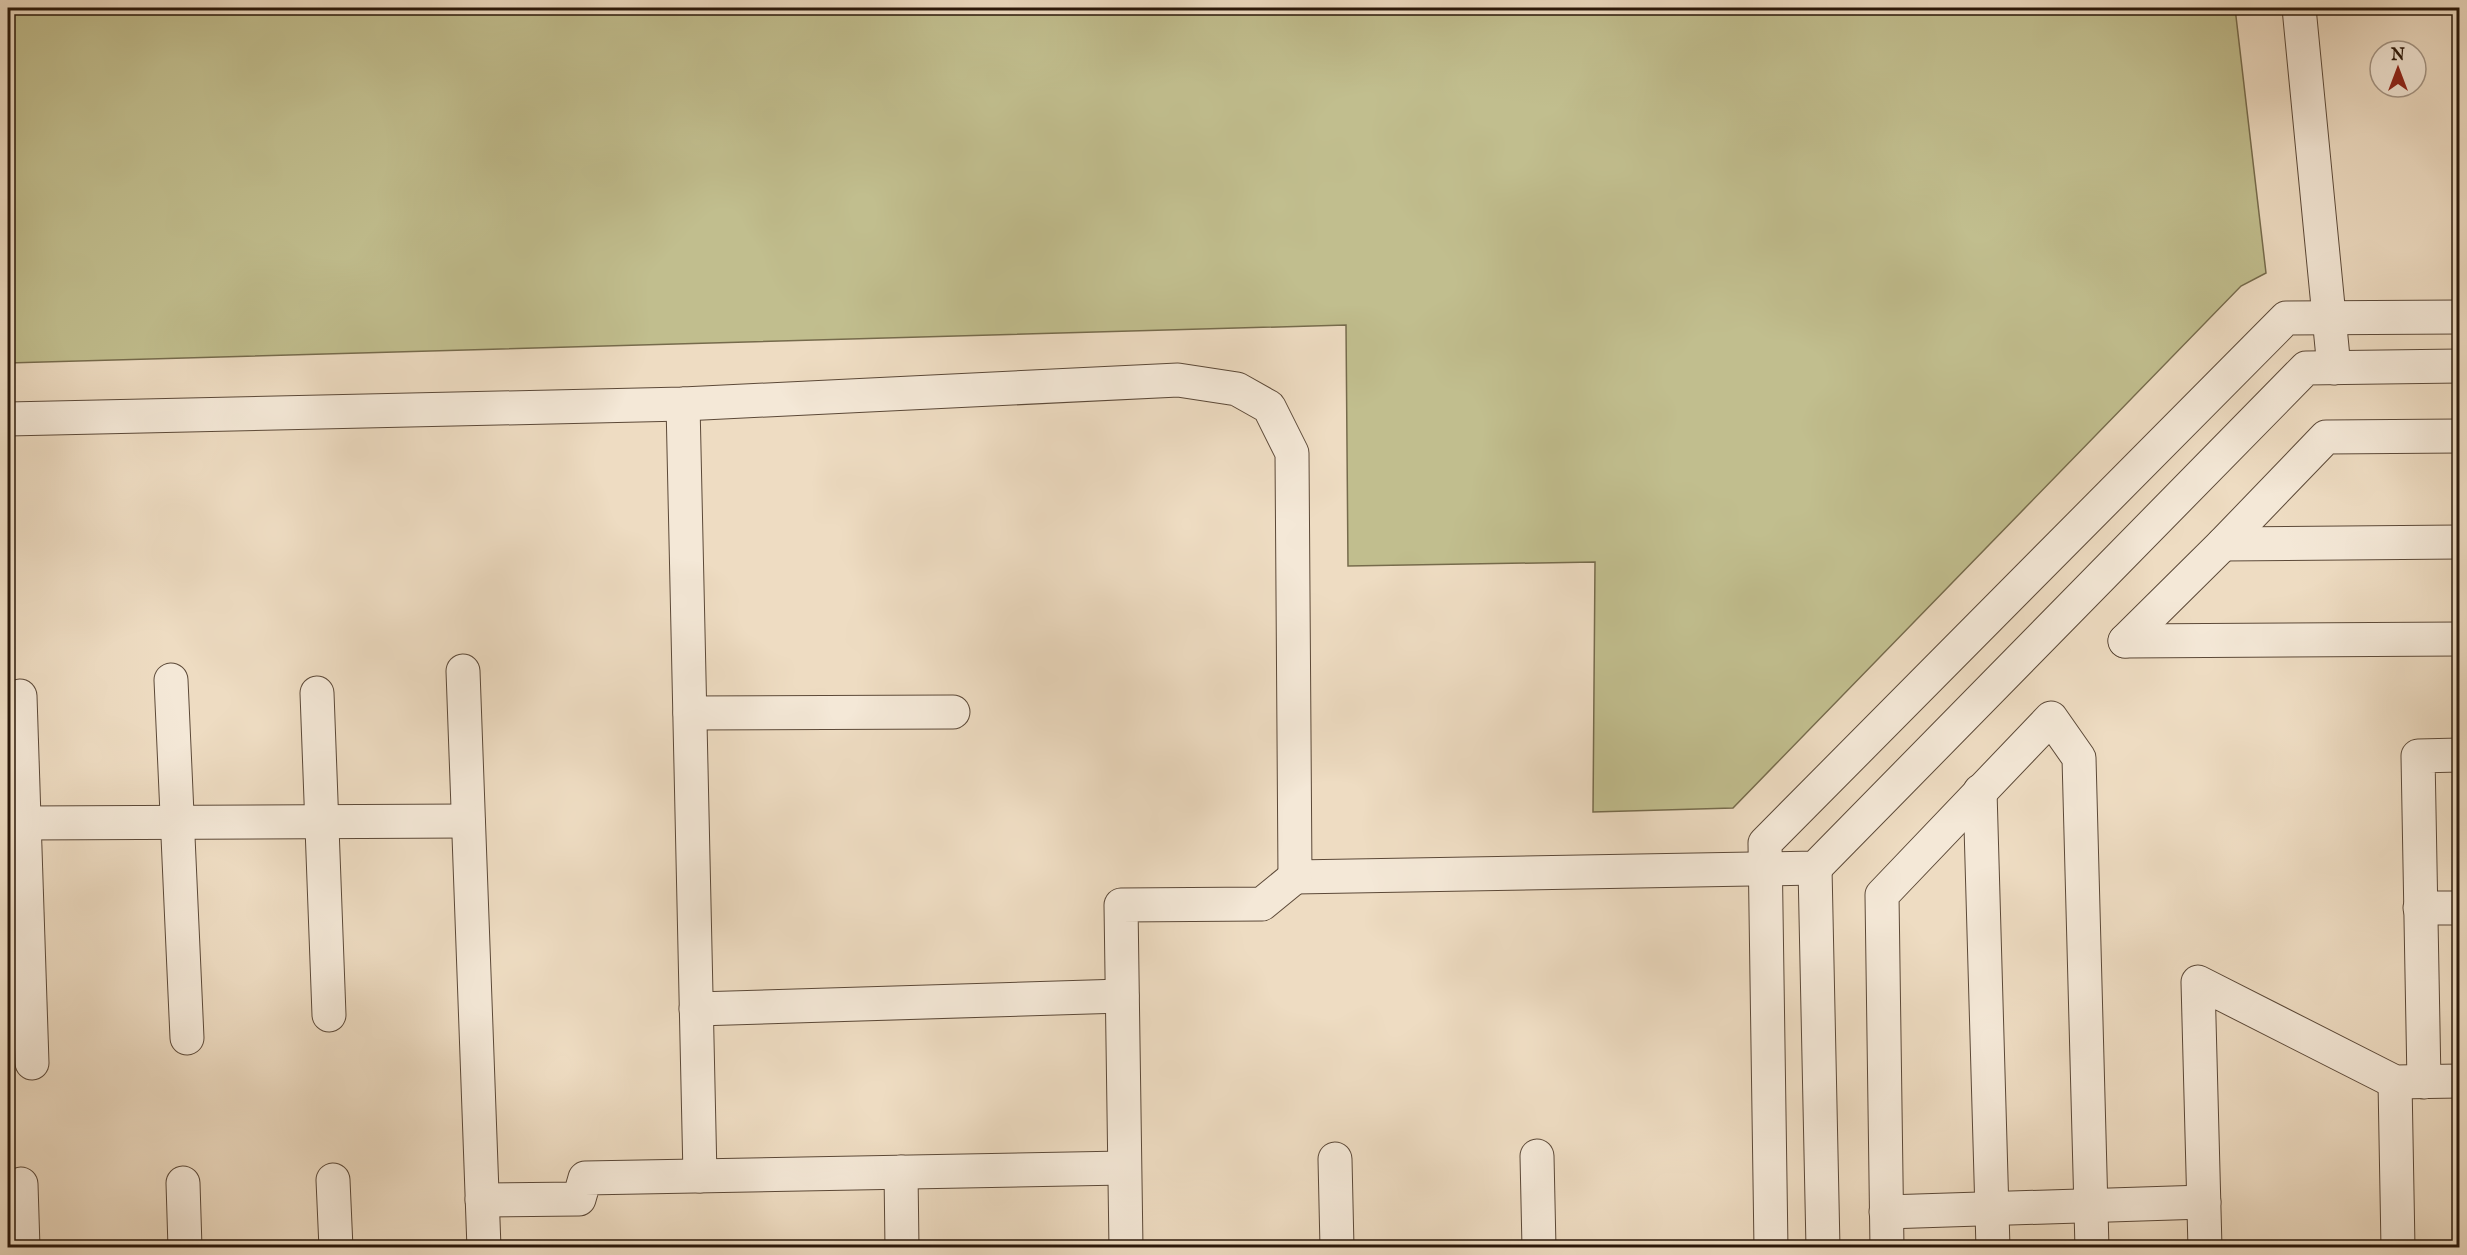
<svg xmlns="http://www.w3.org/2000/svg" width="2467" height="1255" font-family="'IM FELL English',serif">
  <rect width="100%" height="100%" fill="#eedcc2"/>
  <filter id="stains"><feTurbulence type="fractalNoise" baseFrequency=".00333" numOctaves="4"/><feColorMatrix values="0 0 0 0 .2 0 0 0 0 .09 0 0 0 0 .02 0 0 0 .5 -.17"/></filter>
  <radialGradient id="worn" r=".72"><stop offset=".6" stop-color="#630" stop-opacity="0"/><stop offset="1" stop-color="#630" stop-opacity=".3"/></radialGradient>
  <polygon fill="#c1be8e" stroke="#766b4c" stroke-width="1.5" points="8,8 2235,8 2266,273 2241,286 1733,808 1593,812 1595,562 1348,566 1346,325 8,363"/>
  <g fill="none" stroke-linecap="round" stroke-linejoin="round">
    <defs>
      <g id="minor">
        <polyline points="2299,8 2334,368"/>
        <polyline points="683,404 700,1176"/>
        <polyline points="8,419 683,404 1178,380 1237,389 1269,407 1292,453 1295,877 1815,868 2306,368 2460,366"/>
        <polyline points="2223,544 2460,542"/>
        <polyline points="2125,641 2223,544 2326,437 2460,436"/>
        <polyline points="2125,641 2460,639"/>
        <polyline points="463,671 484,1248"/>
        <polyline points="171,680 187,1038"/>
        <polyline points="317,693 329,1015"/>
        <polyline points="20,696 32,1063"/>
        <polyline points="690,713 953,712"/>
        <polyline points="1980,791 1993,1248"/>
        <polyline points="24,823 468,821"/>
        <polyline points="1815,868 1823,1248"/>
        <polyline points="2420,908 2460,908"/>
        <polyline points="696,1009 1122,996"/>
        <polyline points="2395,1082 2398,1248"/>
        <polyline points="2424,1082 2418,756 2460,755"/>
        <polyline points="1537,1156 1539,1248"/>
        <polyline points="1335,1159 1337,1248"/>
        <polyline points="901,1172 902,1248"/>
        <polyline points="333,1180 336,1248"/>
        <polyline points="183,1183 185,1248"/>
        <polyline points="21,1184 23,1248"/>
        <polyline points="482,1200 579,1199 585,1178 1124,1168"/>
        <polyline points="1886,1212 2204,1202"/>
        <polyline points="1126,1248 1121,905 1262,904 1295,877"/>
        <polyline points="1771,1248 1765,843 2286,318 2460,317"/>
        <polyline points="1887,1248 1882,895 2051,718 2079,758 2092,1248"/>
        <polyline points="2205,1248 2198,982 2395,1082 2460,1081"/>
      </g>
    </defs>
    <use href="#minor" stroke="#5c4938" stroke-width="35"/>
    <use href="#minor" stroke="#f4e8d7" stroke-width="33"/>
  </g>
  <rect width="2467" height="1255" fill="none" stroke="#eedcc2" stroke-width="30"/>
  <rect x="9" y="9" width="2449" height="1237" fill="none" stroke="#2b180a" stroke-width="3"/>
  <rect x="15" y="15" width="2437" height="1225" fill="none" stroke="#2b180a" stroke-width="1.5"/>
  <g transform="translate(2398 69)"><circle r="28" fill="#f4e8d7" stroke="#a49585" stroke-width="1.5"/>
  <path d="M0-4.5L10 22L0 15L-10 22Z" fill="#8f2418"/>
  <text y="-9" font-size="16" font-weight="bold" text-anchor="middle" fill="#2b180a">N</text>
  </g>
  <rect width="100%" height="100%" filter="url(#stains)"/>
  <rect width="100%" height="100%" fill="url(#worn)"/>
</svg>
